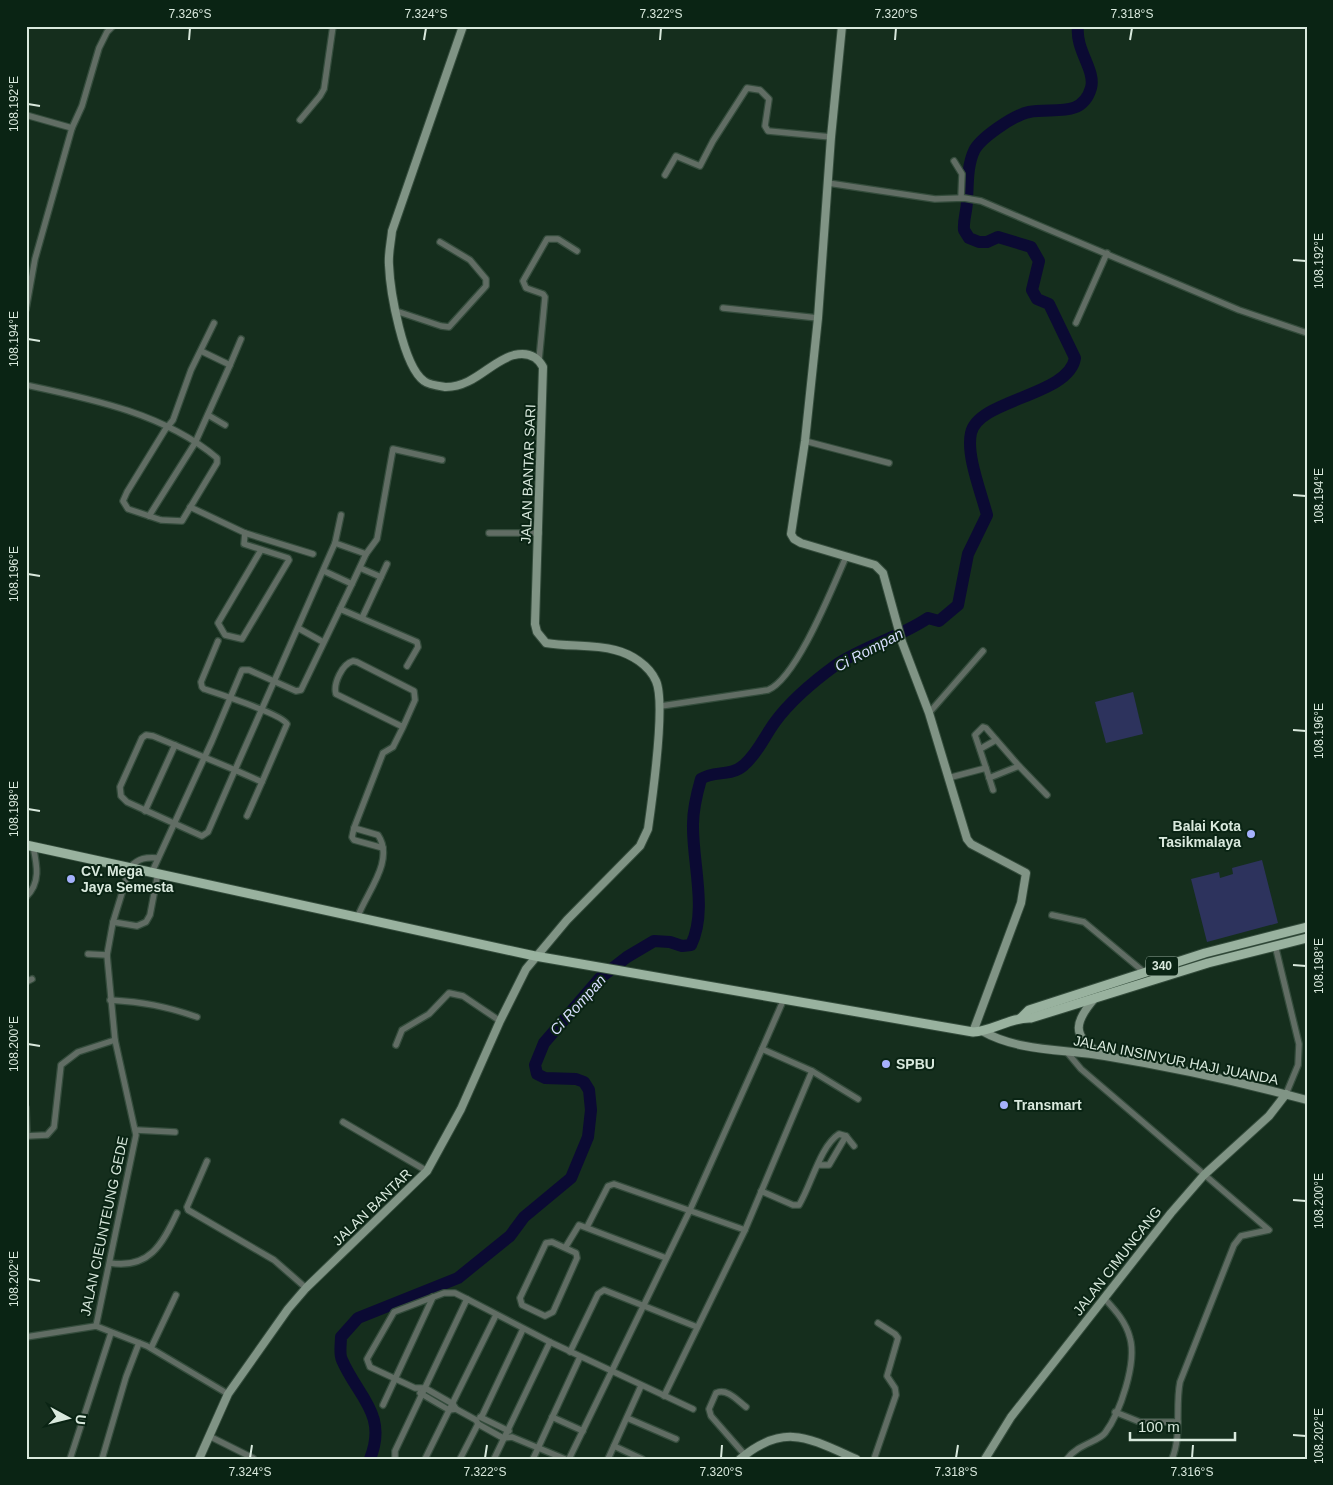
<svg xmlns="http://www.w3.org/2000/svg" width="1333" height="1485" font-family="Helvetica,sans-serif">
  <rect width="100%" height="100%" fill="#152e1d"/>
  <g fill="#2d335d">
    <polygon points="1133,692 1143,734 1106,743 1095,702"/>
    <polygon points="1262,860 1278,923 1207,942 1191,879 1219,872 1220,878 1233,874 1232,868"/>
  </g>
  <g fill="none" stroke-linecap="round" stroke-linejoin="round">
    <path stroke="#0b0a33" stroke-width="12" d="M370,1459c18,-45 -12,-62 -28,-99 -3,-6 -1,-16 -1,-23l17,-19 100,-40 52,-42 14,-19 47,-39 17,-41 3,-27 -2,-20 -5,-8 -8,-3 -31,-1 -8,-4 -2,-9 9,-22 56,-65 27,-21 27,-16 16,1 12,4 9,-1c17,-34 1,-84 2,-121 0,-15 4,-31 8,-45 13,-9 30,-2 43,-14 14,-12 20,-28 31,-43 16,-22 39,-41 61,-57 29,-19 64,-28 92,-47l11,3 19,-16 10,-51 19,-39c-6,-23 -21,-60 -16,-82 7,-34 98,-37 104,-75l-26,-54 -12,-5 -5,-9 7,-29 -8,-14 -33,-10 -11,5h-8l-10,-4 -5,-8c-1,-10 3,-19 3,-30 1,-15 0,-34 7,-49 6,-13 40,-36 55,-39 23,-5 53,7 62,-24 5,-18 -16,-38 -13,-62"/>
    <defs>
      <g id="street">
        <polyline points="26,115 72,128"/>
        <polyline points="300,120 320,96 324,89 333,26"/>
        <polyline points="954,161 962,174 961,198"/>
        <polyline points="665,175 676,156 700,166 713,141 747,88 760,90 769,99 765,126 768,131 831,137"/>
        <polyline points="828,183 935,199 964,198 981,201 1239,310 1307,333"/>
        <polyline points="723,308 818,318"/>
        <polyline points="26,309 35,259 72,128 82,106 99,48 107,32 113,26"/>
        <polyline points="396,311 441,326 449,327 486,286 486,279 470,260 440,242"/>
        <polyline points="1076,323 1107,253"/>
        <polyline points="539,360 545,297 543,294 526,288 523,281 547,239 558,239 577,251"/>
        <polyline points="230,365 241,339"/>
        <path d="M26,385c66,14 139,29 191,73v5l-35,58 -21,-1 -33,-11 -5,-8 4,-9 38,-62 8,-10 18,-50 23,-47"/>
        <polyline points="208,415 225,425"/>
        <polyline points="805,441 889,463"/>
        <polyline points="190,507 245,533 244,544 288,558 289,560 242,639 225,635 218,623 261,550"/>
        <polyline points="149,516 195,443 230,365 201,351"/>
        <polyline points="245,533 313,554"/>
        <polyline points="489,533 539,533"/>
        <polyline points="335,543 341,515"/>
        <polyline points="360,568 381,577"/>
        <polyline points="324,571 352,584 340,609"/>
        <polyline points="352,584 366,554 377,539 393,449 442,460"/>
        <polyline points="362,618 387,564"/>
        <polyline points="298,628 323,642"/>
        <path d="M218,641l-17,41 1,5 2,2c15,5 78,25 83,35l-25,58 -27,-12 -27,62 -6,4 -75,-34 -6,-6 -1,-9 22,-49 4,-3 7,1 82,34 100,-227 31,11"/>
        <path d="M661,706l107,-16c29,-12 65,-104 78,-133"/>
        <polyline points="929,713 983,651"/>
        <polyline points="980,749 996,740"/>
        <polyline points="986,768 975,735 983,727 986,728 1019,766"/>
        <polyline points="948,778 986,768 993,790"/>
        <polyline points="989,778 1019,766 1047,795"/>
        <polyline points="145,811 175,745"/>
        <polyline points="247,816 262,782"/>
        <polyline points="354,828 352,837 354,840 383,848"/>
        <polyline points="152,872 212,741 242,670 249,670 296,691 301,690 340,609 417,642 418,647 407,666"/>
        <path d="M26,897c15,-14 11,-32 7,-51"/>
        <polyline points="1052,915 1084,922 1144,972"/>
        <path d="M358,916c9,-24 37,-56 20,-81l-24,-7 29,-75 10,-6 10,-20 -67,-33c-3,-10 6,-30 17,-33l4,1 57,29 1,9 -12,27"/>
        <polyline points="113,922 137,926 146,922 150,915 158,873"/>
        <polyline points="1275,945 1299,1044 1298,1065 1286,1094"/>
        <polyline points="88,954 107,955"/>
        <polyline points="26,982 32,979"/>
        <path d="M110,1000c33,2 55,6 87,17"/>
        <polyline points="396,1045 402,1030 429,1014 449,993 463,996 500,1021"/>
        <polyline points="762,1049 783,1001"/>
        <path d="M1066,1051l15,18 188,161 -28,6 -7,9 -54,137c-5,25 2,53 -8,77"/>
        <polyline points="26,1108 27,1137"/>
        <polyline points="343,1122 427,1171"/>
        <polyline points="136,1130 175,1132"/>
        <polyline points="26,1136 47,1135 54,1127 61,1065 78,1052 115,1040"/>
        <polyline points="207,1161 187,1207 188,1210 274,1260 306,1288"/>
        <polyline points="818,1165 829,1165 846,1136"/>
        <path d="M761,1191l32,14h6c12,-19 21,-59 40,-71l7,2 8,10"/>
        <polyline points="587,1227 608,1186 614,1184 745,1230 812,1071"/>
        <polyline points="565,1248 576,1253 577,1258 553,1312 545,1316 522,1305 520,1298 546,1243 552,1242 565,1248 579,1225 666,1258"/>
        <path d="M110,1263c39,6 52,-18 67,-50"/>
        <path d="M96,1326l40,-191 -21,-95 -8,-85 6,-33 17,-55c9,-9 16,-10 28,-9"/>
        <polyline points="26,1337 96,1326 147,1346 228,1394"/>
        <polyline points="550,1342 693,1409"/>
        <polyline points="151,1348 176,1295"/>
        <polyline points="570,1352 598,1294 604,1290 697,1327"/>
        <polyline points="420,1393 449,1410 456,1409 476,1420 478,1424 503,1438 512,1437 565,1459"/>
        <polyline points="664,1396 745,1230"/>
        <polyline points="383,1405 433,1297"/>
        <polyline points="456,1409 453,1404 425,1388 415,1388 370,1367 367,1359 394,1312 444,1293 455,1293 467,1299"/>
        <polyline points="1115,1412 1140,1422 1178,1422"/>
        <polyline points="482,1416 523,1329"/>
        <polyline points="480,1417 509,1431"/>
        <polyline points="552,1417 583,1431"/>
        <polyline points="627,1418 676,1439"/>
        <polyline points="209,1436 253,1458"/>
        <polyline points="614,1446 642,1459"/>
        <path d="M745,1455l-34,-39 -2,-7 7,-16c11,-5 21,7 30,14"/>
        <polyline points="70,1459 111,1333"/>
        <polyline points="102,1459 126,1377 139,1343"/>
        <polyline points="395,1459 395,1451 467,1299 550,1342 494,1459"/>
        <polyline points="425,1459 496,1315"/>
        <polyline points="460,1459 478,1424"/>
        <polyline points="533,1459 580,1357"/>
        <polyline points="569,1459 690,1210 762,1049 812,1071 858,1099"/>
        <polyline points="608,1459 641,1386"/>
        <polyline points="874,1459 896,1395 895,1388 887,1376 898,1338 895,1334 878,1323"/>
        <path d="M1067,1459c11,-15 31,-17 38,-26 15,-20 32,-70 25,-95 -4,-16 -14,-27 -25,-39"/>
      </g>
      <g id="secondary">
        <polyline points="842,26 831,137 818,318 805,441 791,534 794,539 801,543 875,565 883,573 902,642 929,713 967,839 971,844 1026,873 1021,903 973,1032"/>
        <path d="M1095,998c-20,23 -25,38 5,55"/>
        <path d="M982,1031c37,21 83,18 123,25 67,11 136,26 202,44"/>
        <path d="M199,1459l29,-65 60,-85 18,-21 121,-117 34,-62 39,-88 26,-52 41,-49 73,-74 8,-17c4,-28 18,-126 8,-148 -7,-16 -25,-27 -41,-31 -22,-6 -47,-3 -69,-7l-9,-11 -2,-8 8,-257c-6,-11 -16,-15 -29,-12 -23,6 -40,32 -68,32 -7,-1 -17,-2 -22,-6 -21,-15 -34,-90 -35,-116 -1,-11 2,-23 3,-34l71,-205"/>
        <path d="M740,1459c44,-37 69,-21 116,0"/>
        <polyline points="985,1459 1011,1417 1171,1213 1204,1175 1269,1116 1286,1094"/>
      </g>
      <g id="primary">
        <path d="M26,845l509,111 438,76c20,-1 38,-15 58,-14l177,-55 99,-25"/>
        <polyline points="1021,1018 1029,1010 1205,953 1307,927"/>
      </g>
    </defs>
    <use href="#street" stroke="#344c3c" stroke-width="8"/>
    <use href="#secondary" stroke="#344c3c" stroke-width="10"/>
    <use href="#primary" stroke="#344c3c" stroke-width="11"/>
    <use href="#street" stroke="#616d64" stroke-width="5.5"/>
    <use href="#secondary" stroke="#809485" stroke-width="8"/>
    <use href="#primary" stroke="#99b29f" stroke-width="9"/>
  </g>
  <path fill="none" stroke="#d9e9dd" stroke-width="2" d="M189,40l1,-12M424,40l2,-12M660,40l1,-12M895,40l1,-12M1130,40l2,-12M28,104l12,2M1293,260l13,1M28,339l12,2M1293,495l13,1M28,574l12,2M1293,730l13,1M28,809l12,2M1293,965l13,1M28,1044l12,2M1293,1200l13,1M28,1279l12,2M1293,1435l13,1M250,1458l2,-13M485,1458l2,-13M721,1458l1,-13M956,1458l2,-13M1192,1458l1,-13"/>
  <g fill="#a5b1fc" stroke="#0a2414" stroke-width="2">
    <circle cx="1251" cy="834" r="5"/>
    <circle cx="71" cy="879" r="5"/>
    <circle cx="886" cy="1064" r="5"/>
    <circle cx="1004" cy="1105" r="5"/>
  </g>
  <g text-anchor="middle" stroke-width="4" stroke-linejoin="round" paint-order="stroke">
    <rect fill="#0a2414" stroke="#9baea1" stroke-width="1" x="1146" y="956.5" width="32" height="19" rx="4"/>
    <g font-size="12" font-weight="bold" fill="#d9e9dd">
      <text x="1162" y="970">340</text>
    </g>
    <g font-size="14" fill="#d9e9dd" stroke="#0a2414">
      <text transform="translate(528 474) rotate(-88)" y="5">JALAN BANTAR SARI</text>
      <text transform="translate(1176 1060) rotate(11)" y="5">JALAN INSINYUR HAJI JUANDA</text>
      <text transform="translate(372 1207) rotate(-44)" y="5">JALAN BANTAR</text>
      <text transform="translate(104 1226) rotate(-78)" y="5">JALAN CIEUNTEUNG GEDE</text>
      <text transform="translate(1117 1261) rotate(-52)" y="5">JALAN CIMUNCANG</text>
    </g>
    <g font-size="14" font-weight="bold" fill="#d9e9dd" stroke="#0a2414" text-anchor="start">
      <text x="1241" y="831" text-anchor="end">Balai Kota<tspan x="1241" dy="16">Tasikmalaya</tspan></text>
      <text x="81" y="876">CV. Mega<tspan x="81" dy="16">Jaya Semesta</tspan></text>
      <text x="896" y="1069">SPBU</text>
      <text x="1014" y="1110">Transmart</text>
    </g>
    <g font-size="15" font-style="italic" fill="#d9dfff" stroke="#0a2414">
      <text transform="translate(869 650) rotate(-28)" y="5">Ci Rompan</text>
      <text transform="translate(578 1005) rotate(-48)" y="5">Ci Rompan</text>
    </g>
  </g>
  <rect width="1333" height="1485" fill="none" stroke="#0a2414" stroke-width="55"/>
  <g transform="translate(68 1418) rotate(97)" stroke="#0a2414" stroke-width="4" paint-order="stroke">
  <path d="M0-4L9 19L0 12L-9 19Z" fill="#d9e9dd"/>
  <text y="-8" font-size="14" font-weight="bold" text-anchor="middle" fill="#d9e9dd">U</text>
  </g>
  <path d="M1130 1432v8h105v-8" fill="none" stroke="#d9e9dd" stroke-width="2.5"/>
  <text x="1138" y="1432" font-size="15" fill="#d9e9dd" stroke="#0a2414" stroke-width="4" paint-order="stroke">100 m</text>
  <rect x="28" y="28" width="1278" height="1430" fill="none" stroke="#d9e9dd" stroke-width="2"/>
  <g font-size="12" text-anchor="middle" fill="#d9e9dd">
    <text x="190" y="18">7.326°S</text>
    <text x="426" y="18">7.324°S</text>
    <text x="661" y="18">7.322°S</text>
    <text x="896" y="18">7.320°S</text>
    <text x="1132" y="18">7.318°S</text>
    <text transform="translate(14 104) rotate(-90)" y="4">108.192°E</text>
    <text transform="translate(1319 261) rotate(-90)" y="4">108.192°E</text>
    <text transform="translate(14 339) rotate(-90)" y="4">108.194°E</text>
    <text transform="translate(1319 496) rotate(-90)" y="4">108.194°E</text>
    <text transform="translate(14 574) rotate(-90)" y="4">108.196°E</text>
    <text transform="translate(1319 731) rotate(-90)" y="4">108.196°E</text>
    <text transform="translate(14 809) rotate(-90)" y="4">108.198°E</text>
    <text transform="translate(1319 966) rotate(-90)" y="4">108.198°E</text>
    <text transform="translate(14 1044) rotate(-90)" y="4">108.200°E</text>
    <text transform="translate(1319 1201) rotate(-90)" y="4">108.200°E</text>
    <text transform="translate(14 1279) rotate(-90)" y="4">108.202°E</text>
    <text transform="translate(1319 1436) rotate(-90)" y="4">108.202°E</text>
    <text x="250" y="1476">7.324°S</text>
    <text x="485" y="1476">7.322°S</text>
    <text x="721" y="1476">7.320°S</text>
    <text x="956" y="1476">7.318°S</text>
    <text x="1192" y="1476">7.316°S</text>
  </g>
</svg>
